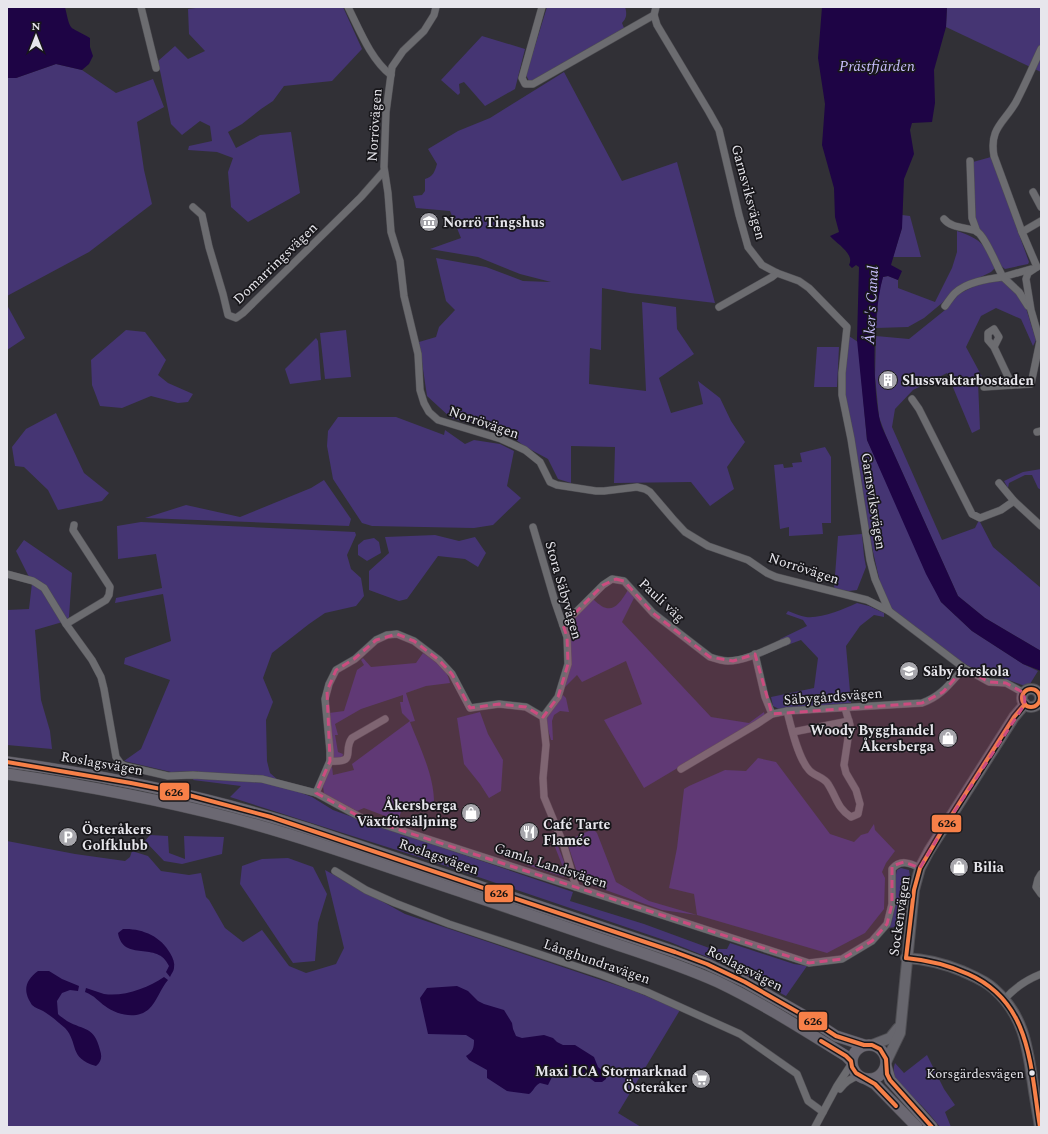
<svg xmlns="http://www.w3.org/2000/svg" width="1048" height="1134" font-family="Spectral,serif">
  <rect width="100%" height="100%" fill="#313036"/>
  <g fill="#453573">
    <polygon points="203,7 343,7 362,49 332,81 284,86 273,101 261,109 242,124 228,132 236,148 260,135 291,132 300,193 248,222 231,207 228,172 233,158 217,152 188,150 189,146 212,141 210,126 200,121 182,135 171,124 158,61 175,46 188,59 205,51 189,34 188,9"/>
    <path d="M547,7h78c2,6 2,11 -3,16l2,5 -90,54 -5,-1 -3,-6z"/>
    <polygon points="947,7 1041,7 1041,72 946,27"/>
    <polygon points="482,36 525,49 515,89 485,106 464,82 459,84 460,93 458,95 441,80"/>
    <polygon points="56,64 82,70 116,93 153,79 164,107 137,122 144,170 152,204 89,252 7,296 7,78 16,78"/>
    <path d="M564,72l58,109 55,-19 38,141 -85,-10 -28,-5 -1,62 -11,-2 -1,36 57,7 -4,-89 34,5 1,22 17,25 -35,24 12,35 32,-9 -5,-23 22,17 11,23 14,21 -18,25 7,22 -24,17 -19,-24 -77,1 1,-36 -44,-1v37l-13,-4 -10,-20 -24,-13 -14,-11 -59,-17 -24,-22 -8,-54 17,-5 3,-10 16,-17 -9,-9 -10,-43 50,9 37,14 28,1 -31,-8 -42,-17 -48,-8 31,-11 -11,-27 -34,-3 -3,-12 9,-1 3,-4v-12c8,-2 10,-8 12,-15l-9,-15 30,-18 32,-13z"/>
    <polygon points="991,157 1029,262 1028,264 1005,269 1000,265 989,243 976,224 973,162"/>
    <polygon points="902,215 910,216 921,257 893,257 902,228"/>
    <path d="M957,231c26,9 27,13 38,37l-4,4 -37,18 -12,13 -18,15 -16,9 -32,1 3,-37 4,-14 5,-1 10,4v8l37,14 17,-34 5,-16z"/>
    <polygon points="997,276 1021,292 1036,340 1033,346 1021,319 996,308 981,316 966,347 986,384 978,382 980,429 972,433 947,373 913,390 895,409 892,427 942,540 975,528 979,520 993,547 1041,588 1041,651 985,618 958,596 886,436 879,417 875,376 876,336 909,339 945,310 959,294 978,284"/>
    <polygon points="7,305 25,338 7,350"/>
    <polygon points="126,330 145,332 166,360 158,375 168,383 193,394 188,402 178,403 151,396 122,408 100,406 92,385 91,360"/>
    <polygon points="346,330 351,377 325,379 320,333"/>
    <polygon points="849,336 858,342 867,440 941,602 972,631 1023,664 1038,671 1030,684 1025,686 1003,678 984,675 957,659 892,609 882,591 871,543 845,393 846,364"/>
    <polygon points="316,338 318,341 321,380 290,384 285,369"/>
    <polygon points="817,347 839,347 837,387 814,387"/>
    <polygon points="56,413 84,473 109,493 102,501 58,510 48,490 24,467 15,466 12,447 26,429"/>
    <polygon points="338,417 396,417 444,435 445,430 465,444 474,440 500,444 514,451 507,486 521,498 493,525 474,528 372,526 362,523 333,479 327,446 328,431"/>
    <polygon points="825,447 831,457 831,523 822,523 823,534 789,536 789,527 780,529 774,465 783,464 784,468 793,467 792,463 802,462 800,453"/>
    <polygon points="1041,469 1041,490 1038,488 1032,475 1025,475 1009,483 1008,488 1004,481 1023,472"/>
    <polygon points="324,480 351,519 349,526 145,518 186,505 240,517 311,488"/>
    <polygon points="141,522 355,532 356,535 347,555 351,569 361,578 364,596 356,606 325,613 309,624 272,653 263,678 273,702 266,720 267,761 270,773 286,787 312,797 333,810 355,818 573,892 570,901 644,924 712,949 727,949 730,943 794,964 807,966 786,996 727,965 670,942 428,860 230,797 241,786 193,780 198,771 171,772 124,761 141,749 170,680 124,664 125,658 171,641 163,594 115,603 116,598 162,588 156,554 118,559 117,526"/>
    <polygon points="862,534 864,556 866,567 857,590 849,591 834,589 838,536"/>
    <polygon points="435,535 459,541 475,537 486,553 478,567 465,559 438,556 407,599 399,601 369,590 369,571 389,553 385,537"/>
    <polygon points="374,538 379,542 381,553 367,561 358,555 358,545 364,540"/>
    <polygon points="24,540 72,573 69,617 66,621 35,630 41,700 50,731 52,749 7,745 7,610 29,609 32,583 16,551"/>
    <path d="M628,590l6,8 -12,24 89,95 38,6 15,-11 1,4 -121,72 -40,-68 38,-16 -16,-43 -44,21 -5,-7 -14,14 4,-63 26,-27c17,17 24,9 35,-9z"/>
    <path d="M857,603l12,3 15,7v4l-10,-2 -14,11 -14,20 5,57 -72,6 -6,-3 -2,-9 43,-9 4,-30 -17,-18 -19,7 -2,-8 27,-13 -4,-6 -17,-6 2,-3c6,2 12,5 18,6 14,2 38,-8 51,-14z"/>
    <path d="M423,653c11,8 25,16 27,30l-24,3 -20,7 9,28 -5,1c10,26 25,55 24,83l-31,1 -5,15 -34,-13 -7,3 -33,-17 -1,-8 6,-18 3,-1 1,8 21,-5 -2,-6 58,-43 -8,-8 -2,-11h3v-7l-42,14 -26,15 3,11h-3l3,17 5,2 -1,5 -10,1 -3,-47 15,-2 13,-41 7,-5 -3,-5 2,-2 8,9 45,-4z"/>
    <polygon points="563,695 566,698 569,712 560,711 554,715 552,721 553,740 551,740 546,723 546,717"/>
    <polygon points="480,712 488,734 503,760 501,791 489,798 480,784 464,764 457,718"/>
    <polygon points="758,758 776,762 830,834 854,842 861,835 868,833 874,824 875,830 895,851 886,863 882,872 885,878 884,909 865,933 827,953 697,915 662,910 580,881 568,845 573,838 593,829 597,833 616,882 649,901 697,915 694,894 669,888 677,848 684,789 689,786 725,770 746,771"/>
    <polygon points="150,835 168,836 169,853 185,859 184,836 224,837 222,854 182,864 164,861 145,841"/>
    <polygon points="7,841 75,854 125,861 130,857 132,851 148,856 161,871 189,875 201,873 206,897 209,900 225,928 243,942 262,930 289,966 306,973 336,964 344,948 325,870 405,914 634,991 680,1010 618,1113 641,1127 7,1127"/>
    <polygon points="556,841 568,872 564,877 527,865 530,864 560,873 564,870 553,842"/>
    <polygon points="288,858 313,867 327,894 318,923 315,961 293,963 240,884 242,866 262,859"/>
    <path d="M901,868l8,2 1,6 -8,50 -14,2c5,-13 8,-25 8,-39 0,-7 -1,-12 1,-19z"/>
    <path d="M927,1055l17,34 11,16 -10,7 6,15h-11c-6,-7 -12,-15 -19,-22 -10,-11 -33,-23 -26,-42l9,10z"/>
  </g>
  <g fill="#1e0445">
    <path d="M7,7h58c6,26 3,18 25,31v9l3,9 -4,8 -7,6 -26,-6 -40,14h-9z"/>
    <path d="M822,7h125l-1,20 -12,43 1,33 -3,19 -20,1 -2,7 4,24 -10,25 -2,49 -11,37 11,6 -4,9 -10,-4 -5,1c-10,37 -11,101 -4,139 1,7 4,14 7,20l72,160 27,22 56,33v20l-18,-7 -51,-33 -31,-29 -15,-28 -59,-134 -10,-100 2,-73 -3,-2 -4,3 -3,-3c6,-11 -12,-21 -19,-29l9,-4 -4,-15 -1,-29 -12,-43 3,-41 -7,-46z"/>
    <path d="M123,929c18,-1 38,7 47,24 3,5 5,10 4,15 0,3 -3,6 -4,9l-4,-5 3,-6c-11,-26 -46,-3 -51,-33z"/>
    <path d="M38,971h11l13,8 17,7 -1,5 -8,-1 -8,3 -5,8 1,13c2,2 6,5 9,7 18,10 27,5 33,29 2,6 2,11 -4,16 -28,-8 -17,-23 -31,-38 -7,-6 -15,-13 -22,-17 -3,-2 -8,-3 -11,-6 0,0 -3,-5 -3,-5 -6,-12 -2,-21 9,-29z"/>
    <path d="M164,977l4,3c-7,8 -12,23 -19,29 -12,11 -32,6 -44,-3 -7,-5 -10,-10 -20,-14l1,-4c6,2 12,4 18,6 20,3 44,-6 60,-17z"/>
    <path d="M457,986l11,5 10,10 6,3 20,6 8,13 1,6 3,7 6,2 22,-3 9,3 4,4 6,3h12l19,12 4,10 8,7v5l-4,3h-7l-7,-5 -14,-2 -8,3 -14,-1 -4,8 -8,-2c-6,3 -7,9 -11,11l-22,-3 -20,-13v-8l-18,-10 -3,-4c7,-4 8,-8 8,-16l-8,-5 -38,-1 -8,-36 7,-10z"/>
  </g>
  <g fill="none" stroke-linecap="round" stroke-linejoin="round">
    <defs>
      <g id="street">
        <polyline points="141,7 156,68"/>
        <path d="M348,7c11,22 23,53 43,68"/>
        <polyline points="436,7 434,15 424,31 403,51 392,67 386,112 384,167 388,193 391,232 400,261 404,296 418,354 420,390 424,403 429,412 438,420 501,439 525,450 540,462 550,482 557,485 596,491 604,491 637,487 645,489 650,492 673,519 685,532 708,546 748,560 767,573 776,577 867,600 889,611 964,668 989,682 1006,683 1024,693"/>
        <polyline points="542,7 522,78 525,84 533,84 654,15"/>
        <polyline points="656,7 654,15 657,25 709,112 719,130 739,215 748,247 762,265 777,273 799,281 809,288 847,327 842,373 842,395 851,439 870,560 875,579 889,611"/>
        <polyline points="970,161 972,218 977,232"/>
        <polyline points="1033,192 1041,207"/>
        <polyline points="193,207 202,215 209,247 223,294 228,315 236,318 243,313 361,197 384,171"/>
        <path d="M944,219c7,9 21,8 32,12 9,4 21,36 27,46l28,-8"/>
        <polyline points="1022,232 1041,221"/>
        <path d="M1037,267l-15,-35 -28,-76c-5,-28 10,-33 22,-54 9,-17 17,-36 25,-53"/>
        <path d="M945,306c3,-4 6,-9 10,-13 12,-11 32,-14 48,-16l16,15 9,14"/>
        <polyline points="719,307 772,277 777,273"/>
        <polyline points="994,347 988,340 988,333 994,329 999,337 994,347 1012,385"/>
        <polyline points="984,387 1031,384 1040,341 1031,310 1026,279 1028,273 1037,267"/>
        <polyline points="912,399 919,409 972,514 980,518 1001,510 1014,501"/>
        <polyline points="1037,432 1041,431"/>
        <polyline points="999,483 1014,501 1041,526"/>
        <polyline points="533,527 555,602 567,637 568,664 558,697 543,717 546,745 543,778 544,797 563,843 576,887"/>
        <path d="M7,574l26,7 11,7 22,36 26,36 9,17 3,12 12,68 5,7 4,2 43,10 25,-1 69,4 54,14 44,24 449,146 33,-4 30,-18 15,-17 5,-20v-35c8,-10 18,-6 28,-1"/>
        <polyline points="66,624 106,600 109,595 110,587 73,530 74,525"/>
        <path d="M563,625l40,-40 9,-6 12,2 29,32 57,44c6,2 12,4 18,4 18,0 42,-13 59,-20"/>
        <polyline points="755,654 765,697 772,714"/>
        <polyline points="1040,701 1041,701"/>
        <path d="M787,711c4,16 11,47 22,59 5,6 15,7 19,14 9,14 9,24 23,33l7,-3 2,-10 -4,-14 -10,-17 -2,-8 6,-40 -5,-17"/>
        <polyline points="793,732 849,721"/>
        <path d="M330,761c28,2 12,-10 22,-23l33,-19"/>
        <path d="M681,769l76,-45 15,-10 15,-3 135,-8c20,-7 28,-20 42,-35"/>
        <polyline points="316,793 330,761 330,751 325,699 329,684 336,670 355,659 376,640 387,635 397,634 414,641 439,660 452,674 470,708 499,704 526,707 543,717"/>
        <polyline points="335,871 366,890 395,903 449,924 602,975 647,992 740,1034 797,1074 808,1101 823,1112 815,1127"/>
        <polyline points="1041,874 1038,879 1036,887 1041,894"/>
        <path d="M1004,1000c10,-12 22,-20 37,-26"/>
        <path d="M840,1089c5,-7 10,-11 19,-13"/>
        <polyline points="823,1112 837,1086 852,1063"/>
      </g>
      <g id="secondary">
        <circle cx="1031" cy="698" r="9"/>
        <path d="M906,958c19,1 39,6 56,13 11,5 24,10 32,18 32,28 34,63 40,102 2,12 4,24 6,36"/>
        <polyline points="872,1045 890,1038 898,1028"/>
        <polyline points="886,1062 900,1033 914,890 920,868 929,851 1014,717 1025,704"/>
      </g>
      <g id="primary">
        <path d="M7,762c102,14 203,35 302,67l366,123 32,12 38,18 65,37 26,17 28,9"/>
        <path d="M7,774c75,11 150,25 224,44 79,21 156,49 234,75 48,16 96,33 144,49 36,12 74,24 109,40 44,21 86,48 128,74l5,5"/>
        <circle cx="869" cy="1062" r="17"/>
        <polyline points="886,1066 890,1080 932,1127"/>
        <polyline points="866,1079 875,1084 917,1127"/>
      </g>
    </defs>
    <use href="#street" stroke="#4f4e53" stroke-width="8"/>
    <use href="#secondary" stroke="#4f4e53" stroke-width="12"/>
    <use href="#primary" stroke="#4f4e53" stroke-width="12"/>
    <use href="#street" stroke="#6c6c70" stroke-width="7"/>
    <use href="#secondary" stroke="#67666d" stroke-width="10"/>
    <use href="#primary" stroke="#6b6872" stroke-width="11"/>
    <defs>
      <g id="bus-1">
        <circle cx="1031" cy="698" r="9"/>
        <polyline points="7,762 131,783 181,793 271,817 675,952 707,964 745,982 810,1019 836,1036 864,1045 872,1045 880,1049 886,1059 887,1074 890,1080 932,1127"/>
        <polyline points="906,958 914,890 920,868 943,829 1014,717 1025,704"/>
        <path d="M906,958c21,2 42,7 62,16 64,28 62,93 72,153"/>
        <polyline points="821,1041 846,1056 851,1061 852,1067 856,1073 875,1084 896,1106"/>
      </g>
    </defs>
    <use href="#bus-1" stroke="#18171b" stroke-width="7"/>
    <use href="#bus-1" stroke="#f78048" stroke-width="4"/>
  </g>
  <path fill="#cb4c7f" fill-opacity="0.2" stroke="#cb4c7f" stroke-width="3" stroke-dasharray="8 5" stroke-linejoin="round" d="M616,579l8,2 29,32 57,44 23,4 22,-7 17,60 150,-11 21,-11 21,-24 25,14 17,1 18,10 1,11 -82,125 -23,39 -16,-6 -12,4v38l-5,20 -15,17 -30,18 -33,4 -449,-146 -44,-24 14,-32 -3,-70 9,-21 18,-11 22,-19 21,-6 17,7 25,19 13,14 18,34 29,-4 27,3 17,10 15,-20 10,-33 -1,-27 -4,-12 40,-40z"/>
  <defs>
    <symbol id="museum-disc" viewBox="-11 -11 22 22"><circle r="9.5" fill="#a7a6ac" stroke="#18171b"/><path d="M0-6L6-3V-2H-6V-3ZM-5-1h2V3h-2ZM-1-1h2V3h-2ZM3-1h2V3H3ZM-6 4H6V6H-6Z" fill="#fff"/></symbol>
    <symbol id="building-disc" viewBox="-11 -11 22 22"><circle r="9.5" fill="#a7a6ac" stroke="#18171b"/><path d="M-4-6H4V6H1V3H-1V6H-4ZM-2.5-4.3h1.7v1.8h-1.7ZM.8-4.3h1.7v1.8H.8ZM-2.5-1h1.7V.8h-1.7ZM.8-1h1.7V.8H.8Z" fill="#fff"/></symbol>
    <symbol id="school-disc" viewBox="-11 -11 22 22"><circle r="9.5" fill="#a7a6ac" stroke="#18171b"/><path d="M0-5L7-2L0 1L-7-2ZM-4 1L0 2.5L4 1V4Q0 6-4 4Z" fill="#fff"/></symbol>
    <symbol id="shop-disc" viewBox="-11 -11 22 22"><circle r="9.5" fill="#a7a6ac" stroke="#18171b"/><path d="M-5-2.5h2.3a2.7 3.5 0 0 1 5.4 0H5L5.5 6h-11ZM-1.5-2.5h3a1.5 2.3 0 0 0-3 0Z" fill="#fff"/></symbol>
    <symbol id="restaurant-disc" viewBox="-11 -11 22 22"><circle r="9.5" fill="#a7a6ac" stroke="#18171b"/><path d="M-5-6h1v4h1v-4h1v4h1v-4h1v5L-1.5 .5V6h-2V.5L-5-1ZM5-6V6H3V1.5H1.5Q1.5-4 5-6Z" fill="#fff"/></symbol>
    <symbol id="parking-disc" viewBox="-11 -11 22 22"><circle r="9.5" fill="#a7a6ac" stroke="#18171b"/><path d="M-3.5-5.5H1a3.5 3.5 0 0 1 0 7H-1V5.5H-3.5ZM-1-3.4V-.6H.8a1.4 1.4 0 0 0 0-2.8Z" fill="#fff"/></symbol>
    <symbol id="supermarket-disc" viewBox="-11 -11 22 22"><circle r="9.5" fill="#a7a6ac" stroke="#18171b"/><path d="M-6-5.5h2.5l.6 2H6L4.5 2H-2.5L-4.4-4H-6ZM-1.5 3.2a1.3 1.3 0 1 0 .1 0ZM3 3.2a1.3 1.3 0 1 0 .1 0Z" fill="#fff"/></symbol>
  </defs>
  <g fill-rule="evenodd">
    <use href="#museum-disc" x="418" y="211" width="22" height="22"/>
    <use href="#building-disc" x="877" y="369" width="22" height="22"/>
    <use href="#school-disc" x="898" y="660" width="22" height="22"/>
    <use href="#shop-disc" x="937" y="727" width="22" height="22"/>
    <use href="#shop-disc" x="460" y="802" width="22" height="22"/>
    <use href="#restaurant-disc" x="518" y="821" width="22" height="22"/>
    <use href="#parking-disc" x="57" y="826" width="22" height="22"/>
    <use href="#shop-disc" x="948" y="856" width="22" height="22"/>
    <use href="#supermarket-disc" x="690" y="1068" width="22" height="22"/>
  </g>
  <circle fill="#e7e6ec" stroke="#18171b" stroke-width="1.5" cx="1032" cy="1073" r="3.5"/>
  <g text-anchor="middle" stroke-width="3.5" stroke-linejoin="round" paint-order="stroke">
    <g font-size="13" fill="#e7e6ec" stroke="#18171b" text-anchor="end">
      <text x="1024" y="1078">Korsgärdesvägen</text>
    </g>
    <g font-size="14" fill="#e7e6ec" stroke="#18171b">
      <text transform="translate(374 125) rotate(-86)" y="5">Norrövägen</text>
      <text transform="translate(749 192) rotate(75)" y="5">Garnsviksvägen</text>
      <text transform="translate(275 263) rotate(-44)" y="5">Domarringsvägen</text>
      <text transform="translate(484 422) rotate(19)" y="5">Norrövägen</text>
      <text transform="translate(874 501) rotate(81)" y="5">Garnsviksvägen</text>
      <text transform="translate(804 568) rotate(18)" y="5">Norrövägen</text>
      <text transform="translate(564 590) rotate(74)" y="5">Stora Säbyvägen</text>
      <text transform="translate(662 600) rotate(43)" y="5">Pauli väg</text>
      <text transform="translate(833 696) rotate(-4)" y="5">Säbygårdsvägen</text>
      <text transform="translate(102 763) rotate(10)" y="5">Roslagsvägen</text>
      <text transform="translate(439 856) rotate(19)" y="5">Roslagsvägen</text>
      <text transform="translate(551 865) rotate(18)" y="5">Gamla Landsvägen</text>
      <text transform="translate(899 916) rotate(-82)" y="5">Sockenvägen</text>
      <text transform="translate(597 961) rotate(19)" y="5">Långhundravägen</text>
      <text transform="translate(745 968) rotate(27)" y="5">Roslagsvägen</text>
    </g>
    <g font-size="14" font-weight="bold" fill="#e7e6ec" stroke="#18171b" text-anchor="start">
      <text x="443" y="227">Norrö Tingshus</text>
      <text x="902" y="385">Slussvaktarbostaden</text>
      <text x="923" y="676">Säby forskola</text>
      <text x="934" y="735" text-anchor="end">Woody Bygghandel<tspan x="934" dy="16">Åkersberga</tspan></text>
      <text x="457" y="810" text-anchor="end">Åkersberga<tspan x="457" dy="16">Växtförsäljning</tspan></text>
      <text x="543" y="829">Café Tarte<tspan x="543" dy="16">Flamée</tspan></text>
      <text x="82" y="834">Österåkers<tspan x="82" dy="16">Golfklubb</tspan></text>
      <text x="973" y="872">Bilia</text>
      <text x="687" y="1076" text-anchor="end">Maxi ICA Stormarknad<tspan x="687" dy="16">Österåker</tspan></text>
    </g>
    <g font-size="15" font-style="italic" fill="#c9bffe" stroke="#18171b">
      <text x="877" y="71">Prästfjärden</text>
      <text transform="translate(871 305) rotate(-87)" y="5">Åker's Canal</text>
    </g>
  </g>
  <g stroke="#18171b" stroke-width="1.5">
    <rect x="159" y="782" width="31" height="19" rx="4" fill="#f78048"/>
    <rect x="931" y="814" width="31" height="19" rx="4" fill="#f78048"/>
    <rect x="484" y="884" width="30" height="19" rx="4" fill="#f78048"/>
    <rect x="798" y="1011" width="30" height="20" rx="4" fill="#f78048"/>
  </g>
  <g font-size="11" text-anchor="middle" font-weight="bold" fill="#111">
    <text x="174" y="796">626</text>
    <text x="947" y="827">626</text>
    <text x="499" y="897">626</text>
    <text x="813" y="1025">626</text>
  </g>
  <rect width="1048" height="1134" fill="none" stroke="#e7e6ec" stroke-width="16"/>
  <g transform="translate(36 36)" stroke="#18171b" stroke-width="3" paint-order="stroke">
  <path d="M0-3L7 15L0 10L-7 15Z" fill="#e7e6ec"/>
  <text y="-6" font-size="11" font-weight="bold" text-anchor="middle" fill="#e7e6ec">N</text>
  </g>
</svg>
